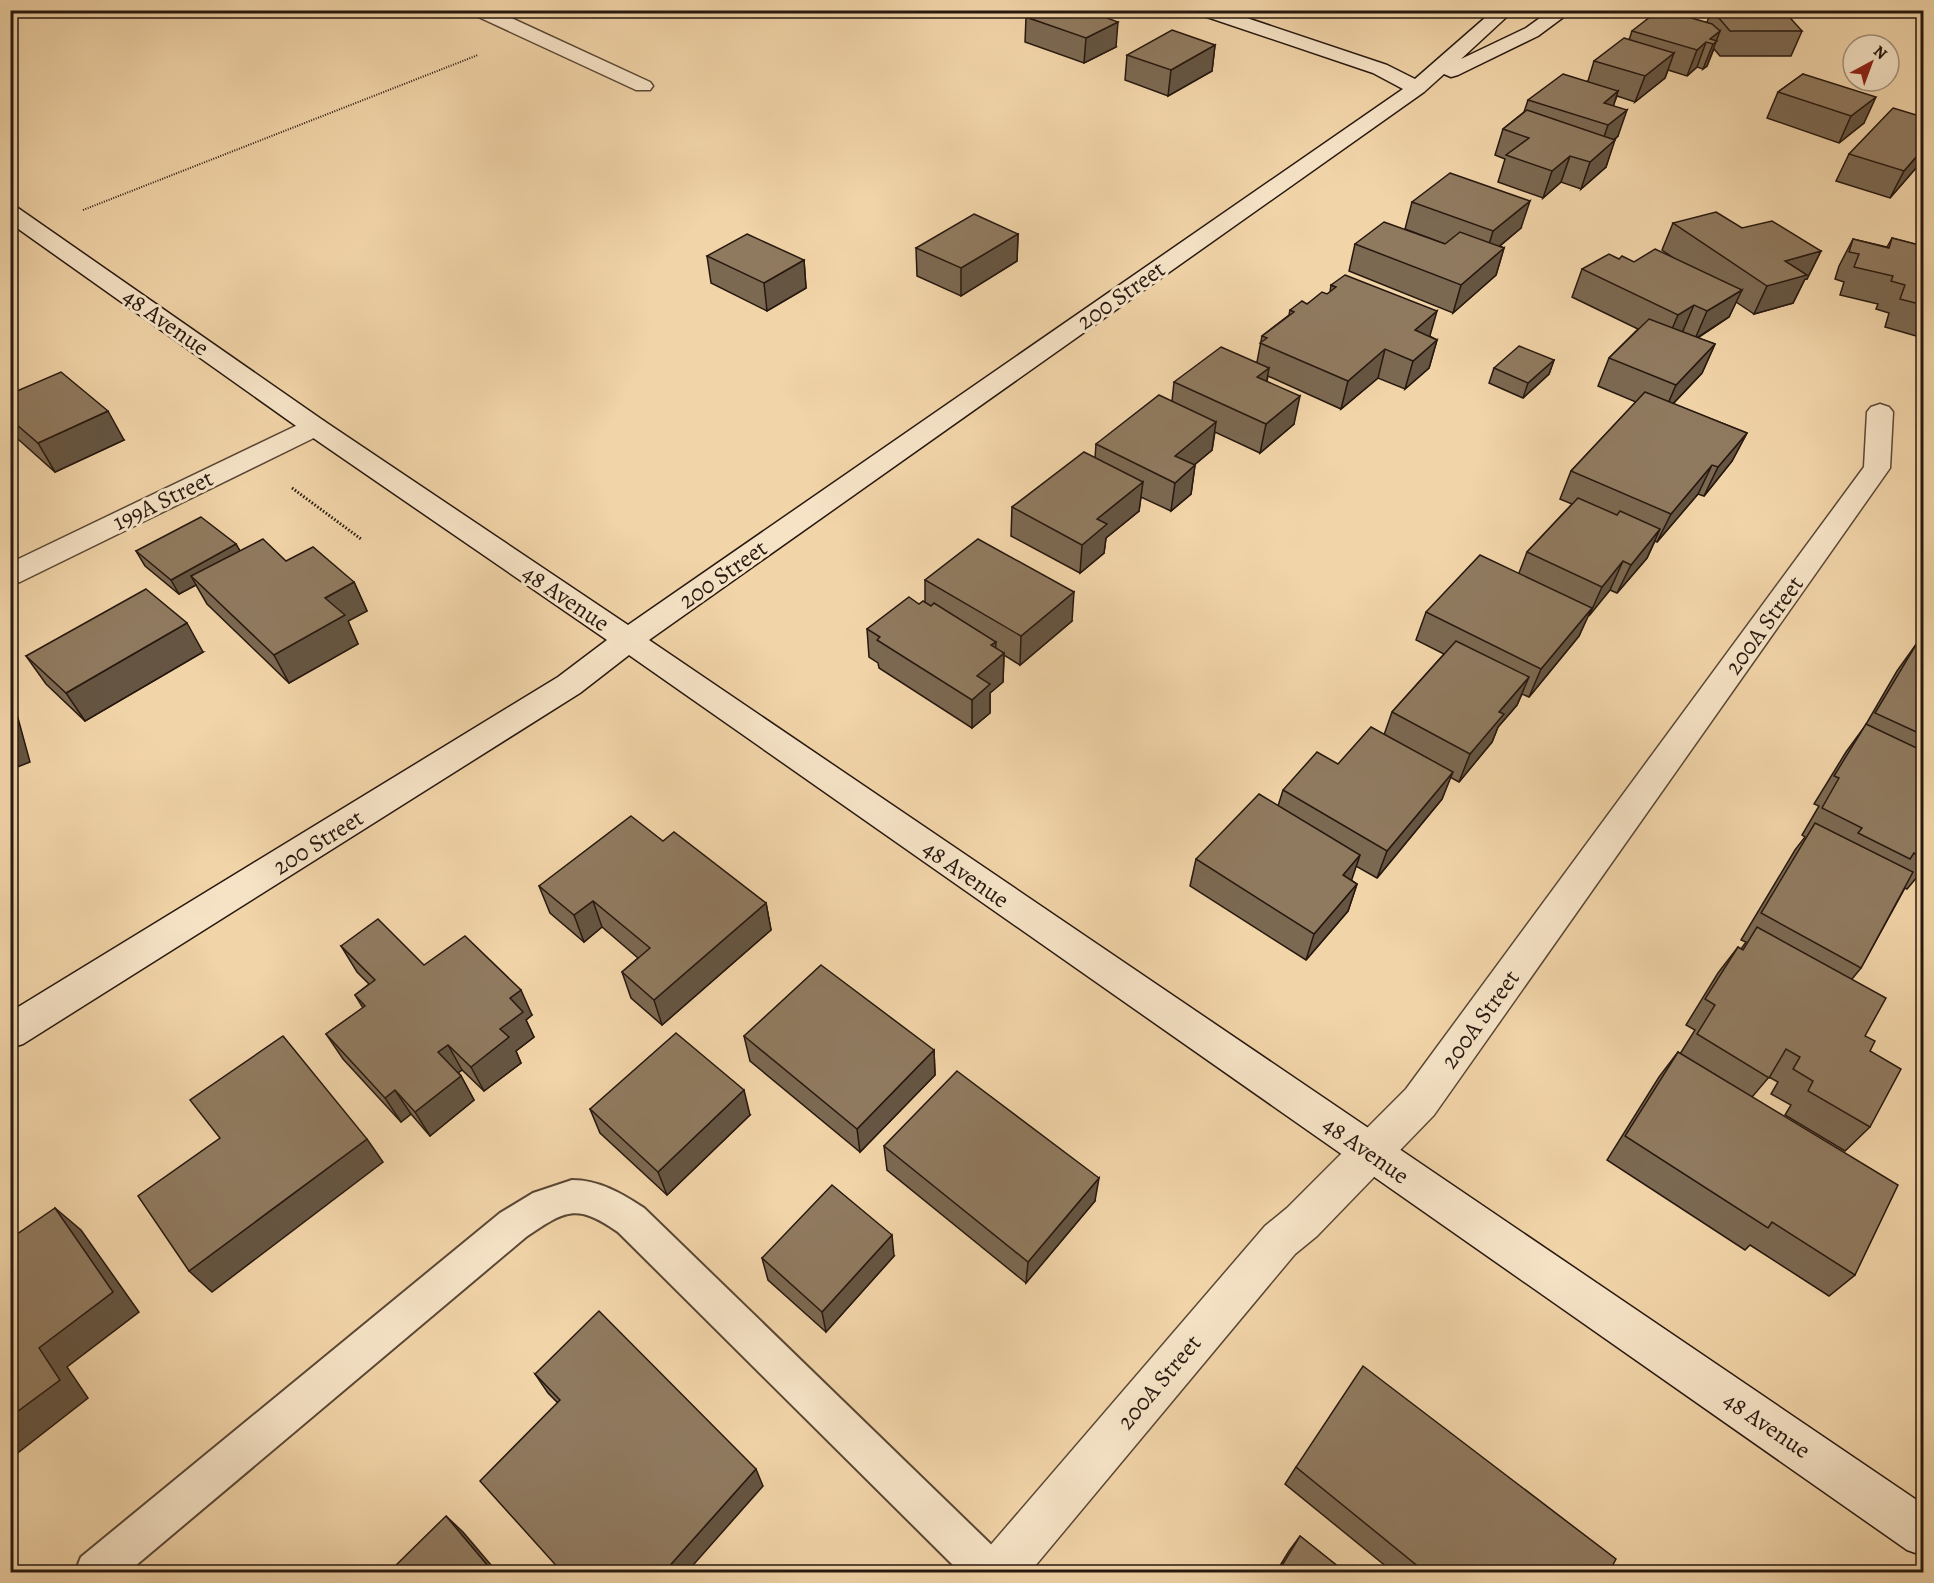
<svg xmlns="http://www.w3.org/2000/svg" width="1934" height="1583" font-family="Alegreya,serif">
  <rect width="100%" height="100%" fill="#f1d4a8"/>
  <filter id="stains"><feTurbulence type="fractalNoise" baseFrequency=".00333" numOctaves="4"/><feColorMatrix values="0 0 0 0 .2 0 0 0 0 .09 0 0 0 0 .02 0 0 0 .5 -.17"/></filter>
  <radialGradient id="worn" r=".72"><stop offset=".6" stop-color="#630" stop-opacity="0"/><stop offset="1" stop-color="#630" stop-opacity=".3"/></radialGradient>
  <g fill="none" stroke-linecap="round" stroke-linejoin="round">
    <defs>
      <path id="lane" d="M572,1180c27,0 49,13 72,28l360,349 6,15h-50l-342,-340c-42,-29 -52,-22 -92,5l-398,335h-53l6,-15 419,-344 33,-20z"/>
      <g id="street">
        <polygon points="469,10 494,10 650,82 653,86 650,90 636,90 472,14"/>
        <polygon points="1880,404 1889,407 1893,412 1890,468 1434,1115 1317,1236 1295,1254 1030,1572 975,1572 982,1555 1265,1226 1287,1208 1406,1089 1864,467 1867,412 1871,407"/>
        <polygon points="315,419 324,421 328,427 324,433 20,582 10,584 10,563 306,421"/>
      </g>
      <polygon id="secondary" points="1195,10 1223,10 1387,65 1415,79 1494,10 1514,10 1461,59 1526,28 1551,10 1573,10 1538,36 1458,75 1451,77 1444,74 1424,92 649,640 1924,1505 1924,1556 1907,1550 629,655 580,693 23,1044 10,1048 10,1012 558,677 607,640 306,433 10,223 10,207 18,208 324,421 628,625 1403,89 1373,73 1198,14"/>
    </defs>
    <use href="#lane" stroke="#5a4735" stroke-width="4"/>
    <use href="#street" stroke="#5a4735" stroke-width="3"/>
    <use href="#secondary" stroke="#27180f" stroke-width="3"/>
    <polyline stroke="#27180f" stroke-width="2" stroke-dasharray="1 1.5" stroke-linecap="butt" points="83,210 478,55"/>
    <polyline stroke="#27180f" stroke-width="3" stroke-dasharray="1.5 2" stroke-linecap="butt" points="292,488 361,539"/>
    <use href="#lane" fill="#f6e3c6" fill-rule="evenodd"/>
    <use href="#street" fill="#f6e3c6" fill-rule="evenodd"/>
    <use href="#secondary" fill="#f6e3c6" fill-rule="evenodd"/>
  </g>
  <g fill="#7c6952" stroke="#27180f" stroke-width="1.5">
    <polygon points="893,10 921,10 908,16"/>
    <polygon points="1712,10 1802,31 1791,56 1720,56 1714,49 1707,66 1703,69 1697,67 1687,76 1668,70 1665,78 1635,102 1617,96 1613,106 1618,136 1614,140 1606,167 1581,189 1561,182 1543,198 1498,182 1505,159 1495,155 1503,129 1524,112 1528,100 1588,81 1594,61 1629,40 1632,31 1707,22"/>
    <polygon points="1026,17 1116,47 1084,63 1025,42"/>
    <polygon points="1215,45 1212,71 1168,96 1125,80 1127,55"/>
    <polygon points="1803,74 1864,123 1839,143 1767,118 1778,92"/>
    <polygon points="1849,154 1923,160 1890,198 1836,181"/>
    <polygon points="1412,202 1521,228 1500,246 1504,248 1496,275 1453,313 1349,271 1355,244 1445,244 1405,229"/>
    <polygon points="1673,223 1742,228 1821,251 1807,279 1805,279 1793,303 1754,314 1736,302 1729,317 1698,338 1715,344 1702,373 1673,404 1747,433 1732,461 1704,496 1698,494 1657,542 1655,541 1647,558 1617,593 1610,590 1588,615 1579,636 1529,697 1522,694 1517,705 1498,727 1492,742 1459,782 1450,777 1442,799 1377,878 1356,866 1351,880 1357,884 1348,911 1306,960 1190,886 1196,859 1278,806 1283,790 1338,764 1384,735 1392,712 1444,654 1416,640 1426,612 1519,573 1527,552 1572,504 1560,499 1571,471 1636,402 1598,386 1609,358 1638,329 1572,297 1582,269 1619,259 1634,262 1672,257 1662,250"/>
    <polygon points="1018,234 1017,261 961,296 917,276 916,248"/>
    <polygon points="1892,238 1923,246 1923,338 1885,327 1889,313 1876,309 1878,304 1840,295 1844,282 1835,279 1839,266 1853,239 1887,247"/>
    <polygon points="707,256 804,260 806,288 767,311 711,283"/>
    <polygon points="1331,285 1437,340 1429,368 1405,389 1378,378 1341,409 1268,376 1267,381 1294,424 1260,453 1215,432 1212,450 1194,465 1195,465 1191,494 1171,511 1141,497 1139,511 1106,538 1104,553 1080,573 1011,536 1012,507 1095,458 1096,444 1172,401 1174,382 1257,362 1262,336 1289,315 1290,310 1307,304 1327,294 1330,292"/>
    <polygon points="1554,360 1549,374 1523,398 1489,383 1494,368"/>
    <polygon points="10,394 124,440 55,472 10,432"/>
    <polygon points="236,544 240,551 286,561 354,582 367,611 348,621 358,644 289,683 207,604 196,585 179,594 145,566 136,551"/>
    <polygon points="925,580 1072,621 1020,665 1004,655 1003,682 990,693 990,713 972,728 879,668 878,663 869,657 867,629 919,604 925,602"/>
    <polygon points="1917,643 1923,646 1923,870 1907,889 1905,888 1861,968 1852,979 1865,1036 1870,1051 1870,1127 1845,1151 1785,1115 1791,1105 1771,1094 1778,1082 1769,1077 1752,1097 1855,1275 1829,1296 1750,1245 1745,1250 1607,1160 1659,1077 1678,1052 1680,1054 1695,1030 1686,1025 1718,973 1738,947 1741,949 1746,942 1741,940 1795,850 1805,837 1802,835 1819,806 1814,804 1846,752 1865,726 1897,671"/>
    <polygon points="203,652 85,721 46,684 26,656"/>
    <polygon points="663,841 766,903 771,930 662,1025 631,998 622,972 638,958 602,927 584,942 550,913 539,886"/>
    <polygon points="341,946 424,965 532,1015 526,1020 534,1037 516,1051 521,1063 484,1091 462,1070 458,1072 461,1076 474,1100 430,1136 411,1114 401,1122 343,1059 326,1034 363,1008 355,995 369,984 357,972"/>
    <polygon points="744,1036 934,1050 935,1075 860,1152 750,1061"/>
    <polygon points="590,1109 750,1115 667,1195 600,1133"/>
    <polygon points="884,1146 1095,1201 1026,1283 887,1170"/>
    <polygon points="894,1256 826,1332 768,1280 762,1258"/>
    <polygon points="535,1374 763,1486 557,1402 548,1393"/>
    <polygon points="1296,1467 1609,1572 1393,1572 1285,1484"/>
    <polygon points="1300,1536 1345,1572 1276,1572 1289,1551"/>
  </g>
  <g fill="#655542" stroke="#27180f" stroke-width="1.5">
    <polygon points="908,10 921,10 908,16"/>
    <polygon points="1118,22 1116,47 1084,63 1086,38"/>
    <polygon points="1720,31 1707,66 1703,69 1713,44 1710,39"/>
    <polygon points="1706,42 1697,67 1687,76 1697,50"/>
    <polygon points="1215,45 1212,71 1168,96 1171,70"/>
    <polygon points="1674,53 1665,78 1635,102 1645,76"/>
    <polygon points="1618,91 1610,117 1604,103"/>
    <polygon points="1876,97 1864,123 1839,143 1851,116"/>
    <polygon points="1627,110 1618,136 1599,152 1608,125"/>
    <polygon points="1615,140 1606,167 1581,189 1590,162"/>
    <polygon points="1923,149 1923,160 1890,198 1904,171"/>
    <polygon points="1570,156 1561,182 1543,198 1552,171"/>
    <polygon points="1530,201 1521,228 1485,258 1493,231"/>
    <polygon points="1018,234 1017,261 961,296 961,268"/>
    <polygon points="1504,248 1496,275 1453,313 1461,285"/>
    <polygon points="1821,251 1807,279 1805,279 1793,303 1754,314 1767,286 1785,261"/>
    <polygon points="804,260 806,288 767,311 764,283"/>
    <polygon points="1742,290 1729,317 1695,339 1707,311"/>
    <polygon points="1694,305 1682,333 1666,343 1678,315"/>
    <polygon points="1437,311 1429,339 1415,330"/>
    <polygon points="1437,340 1429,368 1405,389 1413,361"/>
    <polygon points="1715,344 1702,373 1664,413 1676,385"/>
    <polygon points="1385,349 1378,378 1341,409 1348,381"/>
    <polygon points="1554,360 1549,374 1523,398 1528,383"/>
    <polygon points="1269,368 1264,396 1257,377"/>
    <polygon points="1300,396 1294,424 1260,453 1266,424"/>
    <polygon points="108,411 124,440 55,472 38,443"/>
    <polygon points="1216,422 1212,450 1174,482 1175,456"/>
    <polygon points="1747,433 1732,461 1704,496 1718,467"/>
    <polygon points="1195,465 1191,494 1171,511 1175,483"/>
    <polygon points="1712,465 1698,494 1657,542 1671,514"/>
    <polygon points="1143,482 1139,511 1106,538 1104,553 1080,573 1082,545 1097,519"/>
    <polygon points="1660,529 1647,558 1617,593 1631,565"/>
    <polygon points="236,544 244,558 191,576 196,585 179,594 171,580"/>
    <polygon points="1623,561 1610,590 1589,616 1602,587"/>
    <polygon points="354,582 367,611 348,621 358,644 289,683 274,655 325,598"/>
    <polygon points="1074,592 1072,621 1020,665 1021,636"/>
    <polygon points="1592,608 1579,636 1529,697 1541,669"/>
    <polygon points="187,623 203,652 85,721 66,693"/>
    <polygon points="996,642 995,661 1004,653 1003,682 990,693 990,713 972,728 972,700 977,676 991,645"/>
    <polygon points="1529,677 1517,705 1498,727 1492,742 1459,782 1470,754 1499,712"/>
    <polygon points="10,701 15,707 30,762 10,770"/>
    <polygon points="1453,772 1442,799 1377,878 1387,851"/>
    <polygon points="1360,855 1351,882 1343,875"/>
    <polygon points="1357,884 1348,911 1306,960 1314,934"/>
    <polygon points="593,901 602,927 584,942 574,915"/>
    <polygon points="766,903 771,930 662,1025 654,1000"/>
    <polygon points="521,990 532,1015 526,1020 534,1037 516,1051 521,1063 484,1091 471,1067 510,998"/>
    <polygon points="448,1045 462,1070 452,1077 438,1052"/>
    <polygon points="934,1050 935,1075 860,1152 857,1129"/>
    <polygon points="461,1076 474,1100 430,1136 415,1112"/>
    <polygon points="395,1090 411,1114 401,1122 385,1098"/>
    <polygon points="744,1090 750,1115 667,1195 658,1172"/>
    <polygon points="367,1139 383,1162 212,1292 189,1271"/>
    <polygon points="1099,1178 1095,1201 1026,1283 1028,1262"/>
    <polygon points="55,1208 81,1230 139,1312 67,1367 88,1398 10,1459 10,1417 39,1348"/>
    <polygon points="892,1235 894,1256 826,1332 822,1312"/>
    <polygon points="756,1469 763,1486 687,1572 664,1572"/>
    <polygon points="446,1516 463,1532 497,1572 493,1572"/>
  </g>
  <g fill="#907a5f" stroke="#27180f" stroke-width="1.5">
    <polygon points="1038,10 1086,10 1118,22 1086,38 1026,17"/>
    <polygon points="1659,10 1664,10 1712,24 1720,31 1710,39 1717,41 1713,44 1706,42 1697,50 1632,31"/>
    <polygon points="1712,10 1783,10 1802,31 1730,31"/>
    <polygon points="1172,30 1215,45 1171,70 1127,55"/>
    <polygon points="1624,38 1674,53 1645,76 1594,61"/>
    <polygon points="1563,74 1618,91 1604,103 1627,110 1608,125 1528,100"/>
    <polygon points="1803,74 1876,97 1851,116 1778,92"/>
    <polygon points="1893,108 1923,117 1923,149 1904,171 1849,154"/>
    <polygon points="1527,110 1615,140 1590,162 1570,156 1552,171 1506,155 1529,138 1503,129"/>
    <polygon points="1450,173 1530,201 1493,231 1412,202"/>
    <polygon points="1716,212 1742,228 1772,221 1821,251 1785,261 1807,275 1767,286 1673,223"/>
    <polygon points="974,214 1018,234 961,268 916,248"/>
    <polygon points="1384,222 1445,244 1460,232 1504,248 1461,285 1355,244"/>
    <polygon points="747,234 804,260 764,283 707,256"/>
    <polygon points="1892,238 1923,246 1923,305 1900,299 1905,285 1891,281 1893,276 1854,267 1859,254 1849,252 1853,239 1889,248"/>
    <polygon points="1655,249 1742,290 1707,311 1694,305 1678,315 1582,269 1609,254 1619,259 1622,256 1634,262"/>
    <polygon points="1345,275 1437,311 1415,330 1437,340 1413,361 1385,349 1348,381 1260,343 1267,338 1262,336 1294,312 1290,310 1302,301 1307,304 1322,292 1327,294 1336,287 1331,285"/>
    <polygon points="1649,319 1715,344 1676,385 1609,358"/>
    <polygon points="1519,346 1554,360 1528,383 1494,368"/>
    <polygon points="1221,347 1269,368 1257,377 1300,396 1266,424 1174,382"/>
    <polygon points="61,372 108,411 38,443 10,419 10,394"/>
    <polygon points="1645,392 1747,433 1718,467 1712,465 1671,514 1571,471"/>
    <polygon points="1159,395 1216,422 1175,456 1195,465 1175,483 1096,444"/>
    <polygon points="1084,452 1143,482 1097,519 1107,524 1082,545 1012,507"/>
    <polygon points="1578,498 1617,515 1620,511 1660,529 1631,565 1623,561 1602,587 1527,552"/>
    <polygon points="201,517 236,544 171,580 136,551"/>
    <polygon points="263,539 286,561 313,547 354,582 325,598 345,615 274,655 191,576"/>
    <polygon points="978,539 1074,592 1021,636 925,580"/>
    <polygon points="1480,555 1592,608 1541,669 1426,612"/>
    <polygon points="146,589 187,623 66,693 26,656"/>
    <polygon points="909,597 919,604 923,601 931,606 934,603 996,642 991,645 1004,653 977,676 990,684 972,700 877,640 880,637 867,629"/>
    <polygon points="1456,641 1529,677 1499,712 1504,714 1470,754 1392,712"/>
    <polygon points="1917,643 1923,646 1923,735 1875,713"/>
    <polygon points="1866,724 1923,751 1923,858 1914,853 1910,859 1858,833 1862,828 1822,808 1839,778 1834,776"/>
    <polygon points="1371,727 1453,772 1387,851 1283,790 1317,752 1338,764"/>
    <polygon points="1259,794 1360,855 1343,875 1357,884 1314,934 1196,859"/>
    <polygon points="631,816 663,841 674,832 766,903 654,1000 622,972 650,948 593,901 574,915 539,886"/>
    <polygon points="1815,823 1913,872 1861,968 1761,913"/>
    <polygon points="378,919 424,965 465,936 521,990 510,998 523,1012 500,1029 509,1037 471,1067 448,1045 438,1052 461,1076 415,1112 395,1090 385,1098 326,1034 365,1006 355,995 375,980 341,946"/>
    <polygon points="1757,927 1886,998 1865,1036 1875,1041 1870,1051 1901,1069 1870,1127 1808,1091 1813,1081 1793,1069 1800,1057 1786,1049 1769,1078 1697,1034 1715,1005 1705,999 1738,947 1743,950"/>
    <polygon points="821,965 934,1050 857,1129 744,1036"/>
    <polygon points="676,1033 744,1090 658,1172 590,1109"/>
    <polygon points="283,1036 367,1139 189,1271 138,1196 220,1138 190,1100"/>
    <polygon points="1678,1052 1898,1185 1855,1275 1772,1222 1768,1228 1625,1136"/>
    <polygon points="957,1071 1099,1178 1028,1262 884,1146"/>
    <polygon points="832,1185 892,1235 822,1312 762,1258"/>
    <polygon points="55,1208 113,1292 39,1348 60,1380 10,1417 10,1239"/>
    <polygon points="599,1311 756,1469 664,1572 562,1572 480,1481 560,1400 535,1374"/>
    <polygon points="1363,1366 1616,1559 1609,1572 1425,1572 1296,1467"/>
    <polygon points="446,1516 493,1572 389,1572"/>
    <polygon points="1300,1536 1345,1572 1278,1572"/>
  </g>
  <g text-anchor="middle" stroke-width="6" stroke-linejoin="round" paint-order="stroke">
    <g font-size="24" fill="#27180f" stroke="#f6e3c6">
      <text transform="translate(1121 295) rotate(-35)" y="8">200 Street</text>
      <text transform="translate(166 322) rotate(35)" y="8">48 Avenue</text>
      <text transform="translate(163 500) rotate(-26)" y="8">199A Street</text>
      <text transform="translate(723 574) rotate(-35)" y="8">200 Street</text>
      <text transform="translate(566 598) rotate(34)" y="8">48 Avenue</text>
      <text transform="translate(1764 625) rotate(-54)" y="8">200A Street</text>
      <text transform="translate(318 842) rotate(-32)" y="8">200 Street</text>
      <text transform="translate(966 874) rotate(35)" y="8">48 Avenue</text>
      <text transform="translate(1480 1019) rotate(-54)" y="8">200A Street</text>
      <text transform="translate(1366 1150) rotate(35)" y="8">48 Avenue</text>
      <text transform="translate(1159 1382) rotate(-50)" y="8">200A Street</text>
      <text transform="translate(1767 1425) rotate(34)" y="8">48 Avenue</text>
    </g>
  </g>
  <rect width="1934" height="1583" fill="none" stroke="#f1d4a8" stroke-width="36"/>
  <rect x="12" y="12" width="1910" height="1559" fill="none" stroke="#27180f" stroke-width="3"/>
  <rect x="18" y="18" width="1898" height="1547" fill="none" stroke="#27180f" stroke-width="1.5"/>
  <g transform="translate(1871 63) rotate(41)"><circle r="28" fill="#f6e3c6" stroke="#a3927d" stroke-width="1.5"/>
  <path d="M0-4.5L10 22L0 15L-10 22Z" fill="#8f2418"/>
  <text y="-9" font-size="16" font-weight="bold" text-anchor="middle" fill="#27180f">N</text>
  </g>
  <rect width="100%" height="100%" filter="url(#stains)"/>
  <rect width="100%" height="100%" fill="url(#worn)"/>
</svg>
